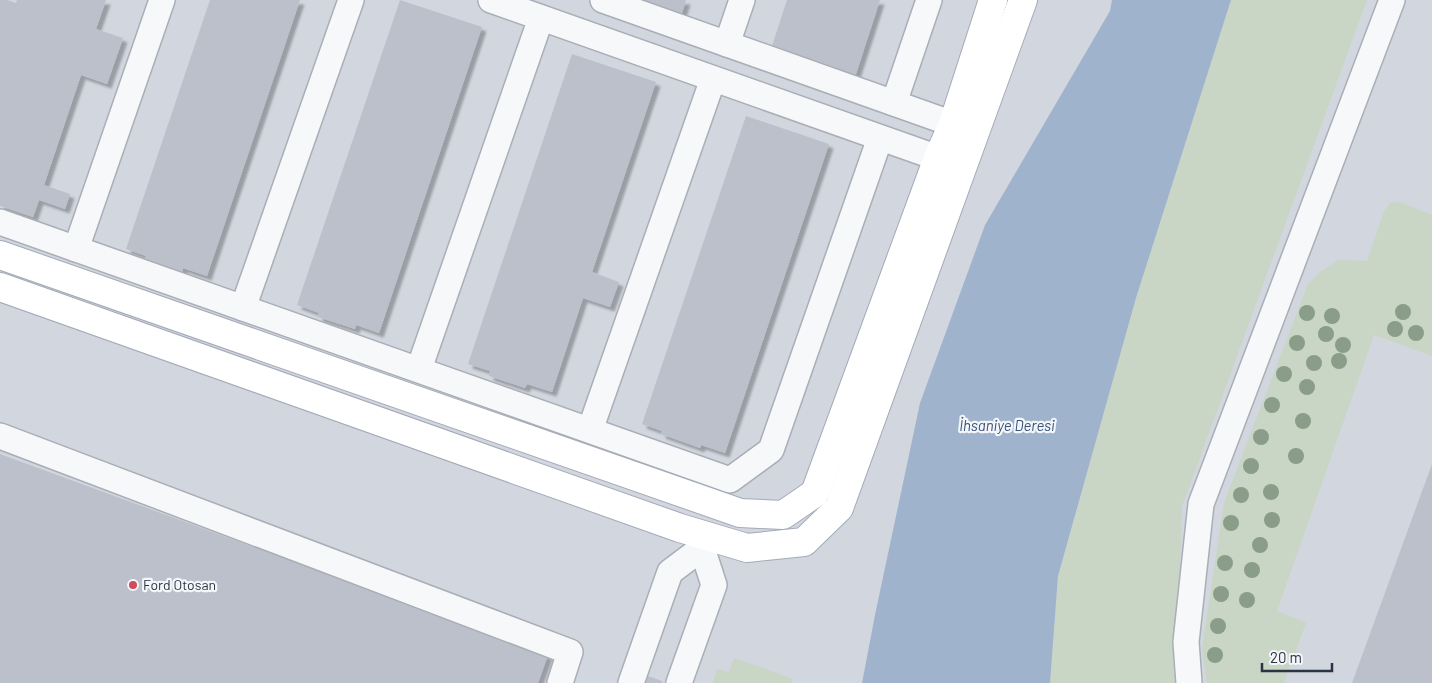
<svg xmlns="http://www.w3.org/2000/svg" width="1432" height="683" font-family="Barlow,sans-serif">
  <defs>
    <filter id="shadow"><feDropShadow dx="4.5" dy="4.5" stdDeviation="1" flood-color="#0004"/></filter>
  </defs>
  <rect width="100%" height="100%" fill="#e4e7ec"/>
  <rect fill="#d2d6de" x="0" y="0" width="1432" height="683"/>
  <g fill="#c9d6c5">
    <polygon points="1231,0 1367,0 1182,507 1176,683 1050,683 1058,576 1136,298"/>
    <polygon points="1400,202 1432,215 1432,356 1374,335 1277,611 1306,623 1284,683 1207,683 1202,648 1224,503 1308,284 1321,271 1339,260 1367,261 1384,211 1390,203"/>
    <polygon points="734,658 791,678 792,683 713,683 717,669 729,672"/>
  </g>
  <polygon fill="#9fb4cc" points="1112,0 1231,0 1136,298 1058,576 1050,683 862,683 875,615 920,403 985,225 1110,11"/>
  <g fill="#bbc0ca" filter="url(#shadow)">
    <polygon points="0,0 7,0 16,3 17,0 106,0 96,29 123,38 107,84 81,75 44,185 70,194 65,209 39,200 33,217 0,206"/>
    <polygon points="210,0 300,0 207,276 183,268 182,273 145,261 146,256 126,249"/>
    <polygon points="400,0 482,27 379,333 356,325 355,329 318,317 319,313 297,305"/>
    <polygon points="619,0 686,0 681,16"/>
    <polygon points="787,0 880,0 855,77 771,49"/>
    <polygon points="572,54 656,82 592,272 619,282 610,307 583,298 552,392 527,384 525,388 489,376 490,371 468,364"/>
    <polygon points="746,116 829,144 725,453 701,445 700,448 661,434 662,431 642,424"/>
    <polygon points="0,454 548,655 538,683 0,683"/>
    <polygon points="1432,464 1432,683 1352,683"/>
    <polygon points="648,676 662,681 662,683 645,683"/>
  </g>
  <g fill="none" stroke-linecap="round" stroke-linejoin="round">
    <defs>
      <g id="minor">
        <polyline points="491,0 938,158"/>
        <polyline points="603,0 953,124"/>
        <polyline points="727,44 742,0"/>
        <polyline points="894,103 929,0"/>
        <polyline points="0,222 730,480 771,450 880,138"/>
        <polyline points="76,249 162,0"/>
        <polyline points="243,308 351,0"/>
        <polyline points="419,369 541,18"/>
        <polyline points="590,430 713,79"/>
        <polyline points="0,436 570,652 560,683"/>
        <polyline points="631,683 670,572 702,548 714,585 679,683"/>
        <polyline points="1189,683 1186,642 1201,504 1392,0"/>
      </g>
      <g id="major">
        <polyline points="0,255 740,513 783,515 815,493 938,158 953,124 993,0"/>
        <polyline points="0,287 680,528 747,548 804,542 839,508 1023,0"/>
      </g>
    </defs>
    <use href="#minor" stroke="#a9aeb7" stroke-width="28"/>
    <use href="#major" stroke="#a3abb8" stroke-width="30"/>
    <use href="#minor" stroke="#f7f8fa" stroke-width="25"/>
    <use href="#major" stroke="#fff" stroke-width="28"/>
  </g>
  <g fill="#899d89">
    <circle cx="1403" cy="312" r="8"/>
    <circle cx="1307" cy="313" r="8"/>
    <circle cx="1332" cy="316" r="8"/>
    <circle cx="1395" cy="329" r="8"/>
    <circle cx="1416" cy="333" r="8"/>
    <circle cx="1326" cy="334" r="8"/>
    <circle cx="1297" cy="343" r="8"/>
    <circle cx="1343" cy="345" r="8"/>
    <circle cx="1339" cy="361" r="8"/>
    <circle cx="1314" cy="363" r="8"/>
    <circle cx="1284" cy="374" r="8"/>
    <circle cx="1307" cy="387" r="8"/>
    <circle cx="1272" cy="405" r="8"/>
    <circle cx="1303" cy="421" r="8"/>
    <circle cx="1261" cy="437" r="8"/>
    <circle cx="1296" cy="456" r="8"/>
    <circle cx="1251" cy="466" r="8"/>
    <circle cx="1271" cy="492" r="8"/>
    <circle cx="1241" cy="495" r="8"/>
    <circle cx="1272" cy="520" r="8"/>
    <circle cx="1231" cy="523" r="8"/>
    <circle cx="1260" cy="545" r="8"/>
    <circle cx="1225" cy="563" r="8"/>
    <circle cx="1252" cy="570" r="8"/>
    <circle cx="1221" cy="594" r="8"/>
    <circle cx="1247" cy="600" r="8"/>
    <circle cx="1218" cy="626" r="8"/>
    <circle cx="1215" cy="655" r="8"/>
  </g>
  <circle fill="#d1495b" stroke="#f4f6f9" stroke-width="2" cx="133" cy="585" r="5"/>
  <g text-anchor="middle" stroke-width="4.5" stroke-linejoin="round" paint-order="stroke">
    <g font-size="14" fill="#2b3445" stroke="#f4f6f9" text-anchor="start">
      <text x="143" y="590">Ford Otosan</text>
    </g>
    <g font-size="15" font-style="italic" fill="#34527a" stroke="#f4f6f9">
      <text x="1007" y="431">İhsaniye Deresi</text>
    </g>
  </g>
  <path d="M1262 663v8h70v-8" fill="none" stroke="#2b3445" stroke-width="2.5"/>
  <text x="1270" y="663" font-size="15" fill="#2b3445" stroke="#f4f6f9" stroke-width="4" paint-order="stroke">20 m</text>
</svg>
